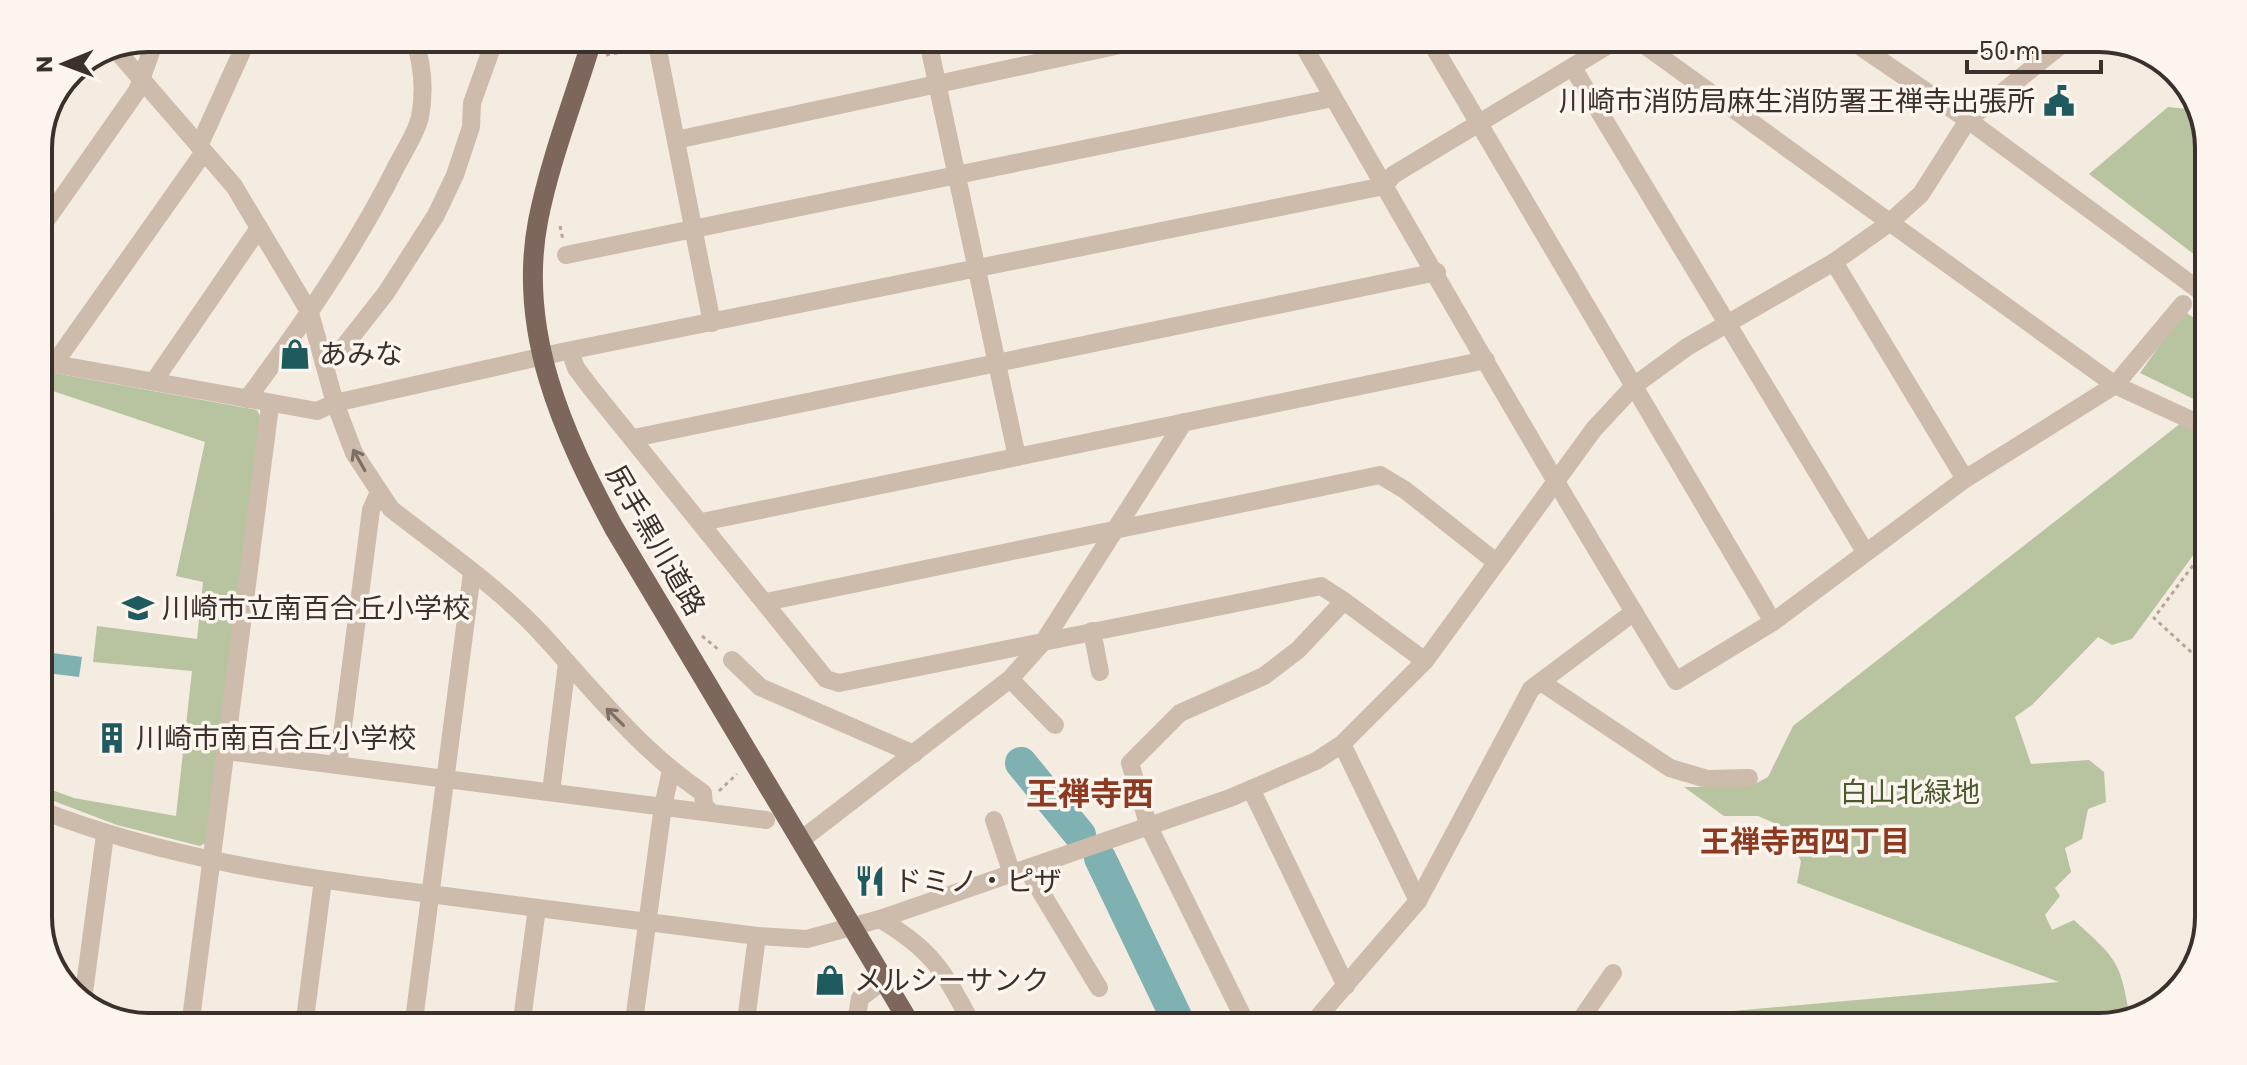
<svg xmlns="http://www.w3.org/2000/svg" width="2247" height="1065" font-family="Poppins,'Noto Sans JP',sans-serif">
  <rect width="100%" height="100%" fill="#f4ebe1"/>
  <g fill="#b8c4a0">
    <polygon points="2168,107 2198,110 2209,141 2208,265 2089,174"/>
    <polygon points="2184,311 2207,327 2206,405 2140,373"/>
    <polygon points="38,370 257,410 262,420 207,842 200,846 117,825 38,795 38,785 74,798 176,816 192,671 93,662 97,626 197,639 203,582 176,576 205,442 38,386"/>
    <path d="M2206,420l-1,119 -73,100 -20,6 -14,-8 -66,68 -17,12 16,47 58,-4 15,12 2,30 -18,7 -6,30 -17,9 6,24 -16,16 5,8 -15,19 7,15 22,-10c43,40 46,39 56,98l-31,9 -481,-2v-10l26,4 415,-37 -262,-99 4,-22 -20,-35 -23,-10h-34l-40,-29h65l19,-10 25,-51 388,-303z"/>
  </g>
  <polygon fill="#7fb0b2" points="38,651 82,657 79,677 38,672"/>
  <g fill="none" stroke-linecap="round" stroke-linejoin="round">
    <g stroke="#7fb0b2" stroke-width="32">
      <polyline points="1021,763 1080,835"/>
      <polyline points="1100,858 1179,1023"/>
    </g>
    <g stroke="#b9a596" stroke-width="3" stroke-dasharray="4 4" stroke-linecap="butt">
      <polyline points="606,55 642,48"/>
      <polyline points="560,226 563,240"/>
      <polyline points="702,636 719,650"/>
      <polyline points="2203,663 2154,618 2205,549"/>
      <polyline points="719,791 737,774"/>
    </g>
    <g stroke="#cdbbac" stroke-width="18">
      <polyline points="678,40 657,45 712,323"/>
      <polyline points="928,41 1017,457"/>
      <path d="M1302,43c123,214 245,428 374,638l97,-59 192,-143 150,-94 68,-81"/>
      <polyline points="1432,44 1773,622"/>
      <polyline points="1643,44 2115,385 2206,427"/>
      <polyline points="1858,45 1968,120 2207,296"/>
      <path d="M117,51l117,135 76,127 25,90 19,50 37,56c50,39 103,75 147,121 53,57 99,118 165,163l1,13 7,6"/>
      <polyline points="1573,68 1864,550"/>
      <polyline points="676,140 1134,42"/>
      <polyline points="199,146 248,38"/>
      <polyline points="38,232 137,91 156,38"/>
      <polyline points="566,255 1333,98"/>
      <polyline points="1834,262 1965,479"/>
      <polyline points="570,351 576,368 591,388 826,679 839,683 1321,586 1344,601 1298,650 1264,676 1180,713 1130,763 1149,827 1246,1023"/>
      <polyline points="38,361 317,411 335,403 562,352 1384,186 1393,175 1610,44"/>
      <polyline points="324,363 338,354 386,293 436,215 455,175 471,127 472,103 495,39"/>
      <polyline points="54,364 204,152"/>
      <polyline points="154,381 259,228"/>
      <path d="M247,399c55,-74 108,-150 149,-232 8,-16 20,-33 24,-50 5,-27 3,-52 -6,-78"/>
      <polyline points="634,438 1437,272"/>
      <polyline points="702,522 1486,360"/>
      <polyline points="1344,601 1425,661"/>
      <polyline points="766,602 1380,475 1405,490 1496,562"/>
      <polyline points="1092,631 1100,672"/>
      <polyline points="732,660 760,687 914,754"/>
      <polyline points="1010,679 1055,725"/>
      <polyline points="1541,682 1670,768 1707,779 1749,778"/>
      <polyline points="1342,744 1418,901"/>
      <polyline points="227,751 766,820"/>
      <polyline points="338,765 371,510 378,494"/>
      <polyline points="1251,789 1346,986"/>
      <polyline points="551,792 567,663"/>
      <path d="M38,809c132,52 268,69 407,87 104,13 208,26 312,40l50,3 73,-20 350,-121 86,-37 26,-17 83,-83 169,-232 41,-44 52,-38 147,-85 54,-38 33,-30 47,-74 92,-74"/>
      <polyline points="994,820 1012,874"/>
      <polyline points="801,840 1010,679 1044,641 1184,422"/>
      <polyline points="1027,869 1099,988"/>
      <path d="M880,919c52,31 63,51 91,103"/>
      <polyline points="83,1000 105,835"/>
      <polyline points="191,1019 270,406"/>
      <polyline points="305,1019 323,880"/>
      <polyline points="414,1020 472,573"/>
      <polyline points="522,1020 537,908"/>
      <polyline points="634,1021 663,806 671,771"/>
      <polyline points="746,1021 757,936"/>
      <polyline points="856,1022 860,998 884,980"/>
      <polyline points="1312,1024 1418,901 1531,689 1634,612"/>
      <polyline points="1577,1025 1613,973"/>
    </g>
    <path stroke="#7d675c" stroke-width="20" d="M592,40c-18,59 -42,120 -54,181 -21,111 25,212 76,307l295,494"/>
  </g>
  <defs><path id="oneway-shaft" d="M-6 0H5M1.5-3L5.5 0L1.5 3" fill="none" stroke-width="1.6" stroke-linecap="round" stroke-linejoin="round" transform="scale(2)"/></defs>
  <g stroke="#7d6f65">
    <use href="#oneway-shaft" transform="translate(359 460) rotate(-119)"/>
    <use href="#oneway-shaft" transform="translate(615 717) rotate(-135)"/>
  </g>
  <defs>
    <symbol id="civic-bare" viewBox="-9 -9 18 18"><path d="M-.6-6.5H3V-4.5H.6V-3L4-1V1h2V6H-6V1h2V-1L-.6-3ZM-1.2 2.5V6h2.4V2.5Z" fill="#1f5a5e" stroke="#fbf5ee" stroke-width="2.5" paint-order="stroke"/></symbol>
    <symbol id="shop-bare" viewBox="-9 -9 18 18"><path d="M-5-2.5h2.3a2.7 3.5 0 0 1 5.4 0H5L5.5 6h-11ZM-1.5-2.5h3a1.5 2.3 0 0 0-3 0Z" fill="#1f5a5e" stroke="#fbf5ee" stroke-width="2.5" paint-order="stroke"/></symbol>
    <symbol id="school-bare" viewBox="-9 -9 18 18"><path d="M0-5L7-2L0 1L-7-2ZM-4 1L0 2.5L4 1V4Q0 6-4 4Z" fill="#1f5a5e" stroke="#fbf5ee" stroke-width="2.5" paint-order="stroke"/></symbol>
    <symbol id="building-bare" viewBox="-9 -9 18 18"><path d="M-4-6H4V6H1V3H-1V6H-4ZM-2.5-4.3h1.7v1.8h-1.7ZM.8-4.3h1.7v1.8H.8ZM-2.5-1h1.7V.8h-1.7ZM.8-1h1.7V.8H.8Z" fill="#1f5a5e" stroke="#fbf5ee" stroke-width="2.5" paint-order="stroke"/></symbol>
    <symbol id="restaurant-bare" viewBox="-9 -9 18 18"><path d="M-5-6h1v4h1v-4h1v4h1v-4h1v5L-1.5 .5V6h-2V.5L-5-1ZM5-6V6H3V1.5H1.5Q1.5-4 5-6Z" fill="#1f5a5e" stroke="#fbf5ee" stroke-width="2.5" paint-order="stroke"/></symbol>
  </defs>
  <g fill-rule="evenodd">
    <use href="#civic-bare" x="2037" y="79" width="44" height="44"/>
    <use href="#shop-bare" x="273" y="332" width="44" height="44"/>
    <use href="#school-bare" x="116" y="586" width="44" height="44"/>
    <use href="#building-bare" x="90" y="716" width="44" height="44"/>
    <use href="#restaurant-bare" x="848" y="859" width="44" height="44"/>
    <use href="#shop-bare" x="808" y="958" width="44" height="44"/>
  </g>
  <g text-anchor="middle" stroke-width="7" stroke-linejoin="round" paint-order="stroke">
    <g font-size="28" fill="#3b302b" stroke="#fbf5ee" text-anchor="start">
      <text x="2035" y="111" text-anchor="end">川崎市消防局麻生消防署王禅寺出張所</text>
      <text x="319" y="364">あみな</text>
      <text x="162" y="618">川崎市立南百合丘小学校</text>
      <text x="136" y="748">川崎市南百合丘小学校</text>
      <text x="894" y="891">ドミノ・ピザ</text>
      <text x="854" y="990">メルシーサンク</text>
    </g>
    <g font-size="28" fill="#3b302b" stroke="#fbf5ee">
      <text transform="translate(656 540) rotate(60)" y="10">尻手黒川道路</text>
    </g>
    <g font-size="28" fill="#4a5a2e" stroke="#fbf5ee">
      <text x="1910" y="802">白山北緑地</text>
    </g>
    <g font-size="30" font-weight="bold" fill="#8c3b22" stroke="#fbf5ee">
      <text x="1805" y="852">王禅寺西四丁目</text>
    </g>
    <g font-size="32" font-weight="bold" fill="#8c3b22" stroke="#fbf5ee">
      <text x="1090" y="805">王禅寺西</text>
    </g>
  </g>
  <path d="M0 0H2247V1065H0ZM148 52H2099A96 96 0 0 1 2195 148V917A96 96 0 0 1 2099 1013H148A96 96 0 0 1 52 917V148A96 96 0 0 1 148 52Z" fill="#fbf5ee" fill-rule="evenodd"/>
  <path fill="none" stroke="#3b302b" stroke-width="4" d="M148 52H2099A96 96 0 0 1 2195 148V917A96 96 0 0 1 2099 1013H148A96 96 0 0 1 52 917V148A96 96 0 0 1 148 52Z"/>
  <g transform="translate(64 64) rotate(269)" stroke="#fbf5ee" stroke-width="6" paint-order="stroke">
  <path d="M0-6L14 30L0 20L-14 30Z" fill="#3b302b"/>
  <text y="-12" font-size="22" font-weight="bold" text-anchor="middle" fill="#3b302b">N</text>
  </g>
  <path d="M1967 60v12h134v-12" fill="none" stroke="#3b302b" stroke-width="4"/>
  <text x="1979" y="60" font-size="24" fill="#3b302b" stroke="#fbf5ee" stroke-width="6" paint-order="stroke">50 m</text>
</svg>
